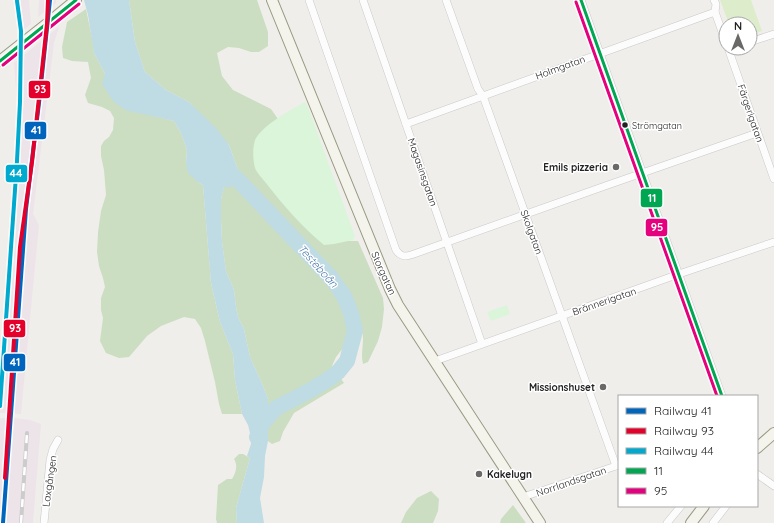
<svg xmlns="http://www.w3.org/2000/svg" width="774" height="523" font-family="Quicksand,sans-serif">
  <rect width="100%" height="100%" fill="#f0eeeb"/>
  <g fill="#ede4e9">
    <polygon points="16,0 29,0 31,24 19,34"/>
    <polygon points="39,0 56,0 56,3 38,17"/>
    <polygon points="59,27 54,43 33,214 39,225 21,414 0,413 0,401 11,219 16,160 17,103 14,63"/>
    <polygon points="0,418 15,418 30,420 41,424 33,523 0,523"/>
  </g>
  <polygon fill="#ddeccb" points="720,0 751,0 762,31 750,35 750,24 729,24"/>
  <g fill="#cbdec1">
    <path d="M129,0h128l11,32v14l-9,6h-8l-12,-4 -11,-1 -11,6 5,23 11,14 38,19 7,10 51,122h29l25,57 1,11 -2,18 -4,14 -10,21 -5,2c-3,-12 2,-22 -1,-33l-10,-1 -3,3 -6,15 -7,9 -4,9 12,17 -50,30 -11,19 -3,9 -8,3 -4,-3v-42l-5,-13 -13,-29 -6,-28 -6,-12 -2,-10 -2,-17 -8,-19 -4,-29 -1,-23v-20l3,-13 3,1 16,-10 -5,-7 -9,-25 -40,-43 -23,-12 -21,-18 -10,-30z"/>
    <polygon points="86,9 93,43 94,53 105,74 150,115 174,121 181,133 187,150 186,163 199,183 203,185 211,283 220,322 233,354 235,380 242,414 222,414 219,404 215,382 205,341 201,328 195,319 184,317 161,326 147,336 129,357 119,358 106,353 100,341 103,318 101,310 101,298 105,287 103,278 99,266 97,252 98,232 101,211 106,195 104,170 101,156 101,146 104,141 109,137 113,130 114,118 110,111 102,107 88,103 85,95 91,78 88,62 72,61 63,58 62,47 67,22"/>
    <path d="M239,454h4l7,4 -14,50 1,15h-20l-1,-4 2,-34 9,-6h5c4,-6 6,-14 2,-20z"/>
    <polygon points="431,491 439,499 438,511 433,523 401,523 406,512 417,498"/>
    <polygon points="513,505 526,523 500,523 501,519"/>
  </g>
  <g fill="#daf5da">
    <path d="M305,102l4,8 46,126 -2,4 -19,4 -10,1c-22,-18 -41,-40 -58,-62 -3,-4 -9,-10 -11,-15 -2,-7 -3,-23 1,-30 9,-14 34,-28 49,-36z"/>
    <polygon points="507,305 510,314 491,321 487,312"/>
  </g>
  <path fill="#bfdbe3" d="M84,0h45l6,42 10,30 21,18 23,12 27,26 13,17 9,25 6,7c-6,8 -11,11 -20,10l-3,12v20l1,23 4,29 8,19 2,17 2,10 6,12 6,28 13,29 5,13v42l-3,15 -1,21 -4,21 4,25h-27l-1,-15 14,-50 -3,-2 4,-12 -1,-11 -2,-8 -6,-11 -7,-34 -2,-26 -13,-32 -9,-39 -8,-98 -4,-2 -11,-10 -2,-10 1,-13 -6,-17 -7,-12 -49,-11 -12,-9 -11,-17 3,-10 -11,-21 -6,-38z"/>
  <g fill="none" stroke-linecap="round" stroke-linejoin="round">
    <polyline stroke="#bfdbe3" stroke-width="16" points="225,168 240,182 332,279 344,296 351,313 355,331 347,361 338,372 329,379 309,391 276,408 262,424 257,437"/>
    <defs>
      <g id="street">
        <path d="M309,0l87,250c4,6 8,7 15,5l194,-69 152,-53"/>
        <polyline points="363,0 482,344"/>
        <polyline points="446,0 478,89 483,96 616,466"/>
        <polyline points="581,0 722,396"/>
        <polyline points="714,0 716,4 715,12 726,43"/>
        <polyline points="750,42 774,34"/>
        <polyline points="728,48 774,179"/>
        <polyline points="406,124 715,12"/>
        <polyline points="435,361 679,274 774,242"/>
        <polyline points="757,474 774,486"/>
        <polyline points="523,497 619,465"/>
        <polyline points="44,523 50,460 53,449 58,440"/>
        <polyline points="667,523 681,506"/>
        <polyline points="713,523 726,506"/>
      </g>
      <g id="secondary">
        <polyline points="272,0 390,289 398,305 540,523"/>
        <polyline points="0,61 48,23 76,0"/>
        <polyline points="757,448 774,433"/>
        <polyline points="691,523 704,506"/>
      </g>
    </defs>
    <use href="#street" stroke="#c9c8c7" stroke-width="8"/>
    <use href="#secondary" stroke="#999a82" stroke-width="12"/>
    <use href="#street" stroke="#fdfcfc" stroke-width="7"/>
    <use href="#secondary" stroke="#f4f4ed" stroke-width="10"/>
    <defs>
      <polyline id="rail" points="21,523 27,433"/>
    </defs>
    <use href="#rail" stroke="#ccc" stroke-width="4"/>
    <use href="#rail" stroke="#fff" stroke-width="2.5" stroke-dasharray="8" stroke-linecap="butt"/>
    <defs>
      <g id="bus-1">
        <polyline points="581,0 722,396"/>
        <polyline points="0,61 76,0"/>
      </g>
      <g id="bus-2">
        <polyline points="576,2 717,396"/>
        <polyline points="3,65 79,4"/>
      </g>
    </defs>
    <use href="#bus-1" stroke="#fff" stroke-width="6"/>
    <use href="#bus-2" stroke="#fff" stroke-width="6"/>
    <use href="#bus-1" stroke="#00a651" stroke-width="3"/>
    <use href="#bus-2" stroke="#e5007d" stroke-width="3"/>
    <defs>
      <polyline id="rail-1" points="3,523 26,209 39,103 50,0"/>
      <polyline id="rail-2" points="5,478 20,247 32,162 47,24 48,0"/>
      <polyline id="rail-3" points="0,406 17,161 20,102 21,31 17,1"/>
    </defs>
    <use href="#rail-1" stroke="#fff" stroke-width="7"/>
    <use href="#rail-2" stroke="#fff" stroke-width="7"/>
    <use href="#rail-3" stroke="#fff" stroke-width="7"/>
    <use href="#rail-1" stroke="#0065bd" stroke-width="4"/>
    <use href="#rail-2" stroke="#e4002b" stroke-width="4"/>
    <use href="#rail-3" stroke="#00a9ce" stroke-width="4"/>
  </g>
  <circle fill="#222" stroke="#fff" stroke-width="1.5" cx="625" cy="125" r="3.5"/>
  <g fill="#6a6968" stroke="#fff" stroke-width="1.5">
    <circle cx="616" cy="167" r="4"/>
    <circle cx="603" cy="387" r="4"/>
    <circle cx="479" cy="474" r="4"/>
  </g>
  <g text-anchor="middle" stroke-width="3" stroke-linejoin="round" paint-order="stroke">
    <g font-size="9" fill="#222" stroke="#fff" text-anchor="start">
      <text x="632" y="129">Strömgatan</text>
    </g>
    <g font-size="10" fill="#222" stroke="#fff">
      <text transform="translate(560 67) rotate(-20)" y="4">Holmgatan</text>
      <text transform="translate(751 113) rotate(71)" y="4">Färgerigatan</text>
      <text transform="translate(423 172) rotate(71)" y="4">Magasinsgatan</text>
      <text transform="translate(532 232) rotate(70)" y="4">Skolgatan</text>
      <text transform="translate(384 273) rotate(66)" y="4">Storgatan</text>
      <text transform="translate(604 301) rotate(-19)" y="4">Brännerigatan</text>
      <text transform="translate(49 481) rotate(-82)" y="4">Laxgången</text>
      <text transform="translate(571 481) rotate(-19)" y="4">Norrlandsgatan</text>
    </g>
    <g font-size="10" font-weight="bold" fill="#222" stroke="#fff" text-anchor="end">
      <text x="608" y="171">Emils pizzeria</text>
      <text x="595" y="391">Missionshuset</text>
      <text x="487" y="478" text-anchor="start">Kakelugn</text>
    </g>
    <g font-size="11" font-style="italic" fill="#4a7aab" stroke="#fff">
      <text transform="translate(318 266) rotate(48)" y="4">Testeboån</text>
    </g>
  </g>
  <g stroke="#fff" stroke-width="1.5">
    <rect x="28" y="80" width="23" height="19" rx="4" fill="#e4002b"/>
    <rect x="24" y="121" width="23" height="19" rx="4" fill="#0065bd"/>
    <rect x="5" y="164" width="23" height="19" rx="4" fill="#00a9ce"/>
    <rect x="640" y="188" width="23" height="20" rx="4" fill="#00a651"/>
    <rect x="645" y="218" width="23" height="19" rx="4" fill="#e5007d"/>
    <rect x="3" y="319" width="23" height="19" rx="4" fill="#e4002b"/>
    <rect x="3" y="353" width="23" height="19" rx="4" fill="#0065bd"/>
  </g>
  <g font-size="11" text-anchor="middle" font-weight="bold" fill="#fff">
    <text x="40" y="93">93</text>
    <text x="36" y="134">41</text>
    <text x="16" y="177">44</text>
    <text x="652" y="202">11</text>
    <text x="657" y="231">95</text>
    <text x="15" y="332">93</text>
    <text x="15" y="366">41</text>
  </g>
  <rect x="618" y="395" width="140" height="112" fill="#ffffff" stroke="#a7a7a7"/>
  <rect x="626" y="408" width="20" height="6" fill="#0065bd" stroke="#a7a7a7"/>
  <text x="654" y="415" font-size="12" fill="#222222">Railway 41</text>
  <rect x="626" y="428" width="20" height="6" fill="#e4002b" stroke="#a7a7a7"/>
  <text x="654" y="435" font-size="12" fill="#222222">Railway 93</text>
  <rect x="626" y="448" width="20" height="6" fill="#00a9ce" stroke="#a7a7a7"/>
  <text x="654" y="455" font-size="12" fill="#222222">Railway 44</text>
  <rect x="626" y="468" width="20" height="6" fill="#00a651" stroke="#a7a7a7"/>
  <text x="654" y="475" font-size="12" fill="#222222">11</text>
  <rect x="626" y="488" width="20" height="6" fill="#e5007d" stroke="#a7a7a7"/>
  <text x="654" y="495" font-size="12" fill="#222222">95</text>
  <g transform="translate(738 36)"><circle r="19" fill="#ffffff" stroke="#a7a7a7"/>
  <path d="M0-3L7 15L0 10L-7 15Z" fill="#6a6968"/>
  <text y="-6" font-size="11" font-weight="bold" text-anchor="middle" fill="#222222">N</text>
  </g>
</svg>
